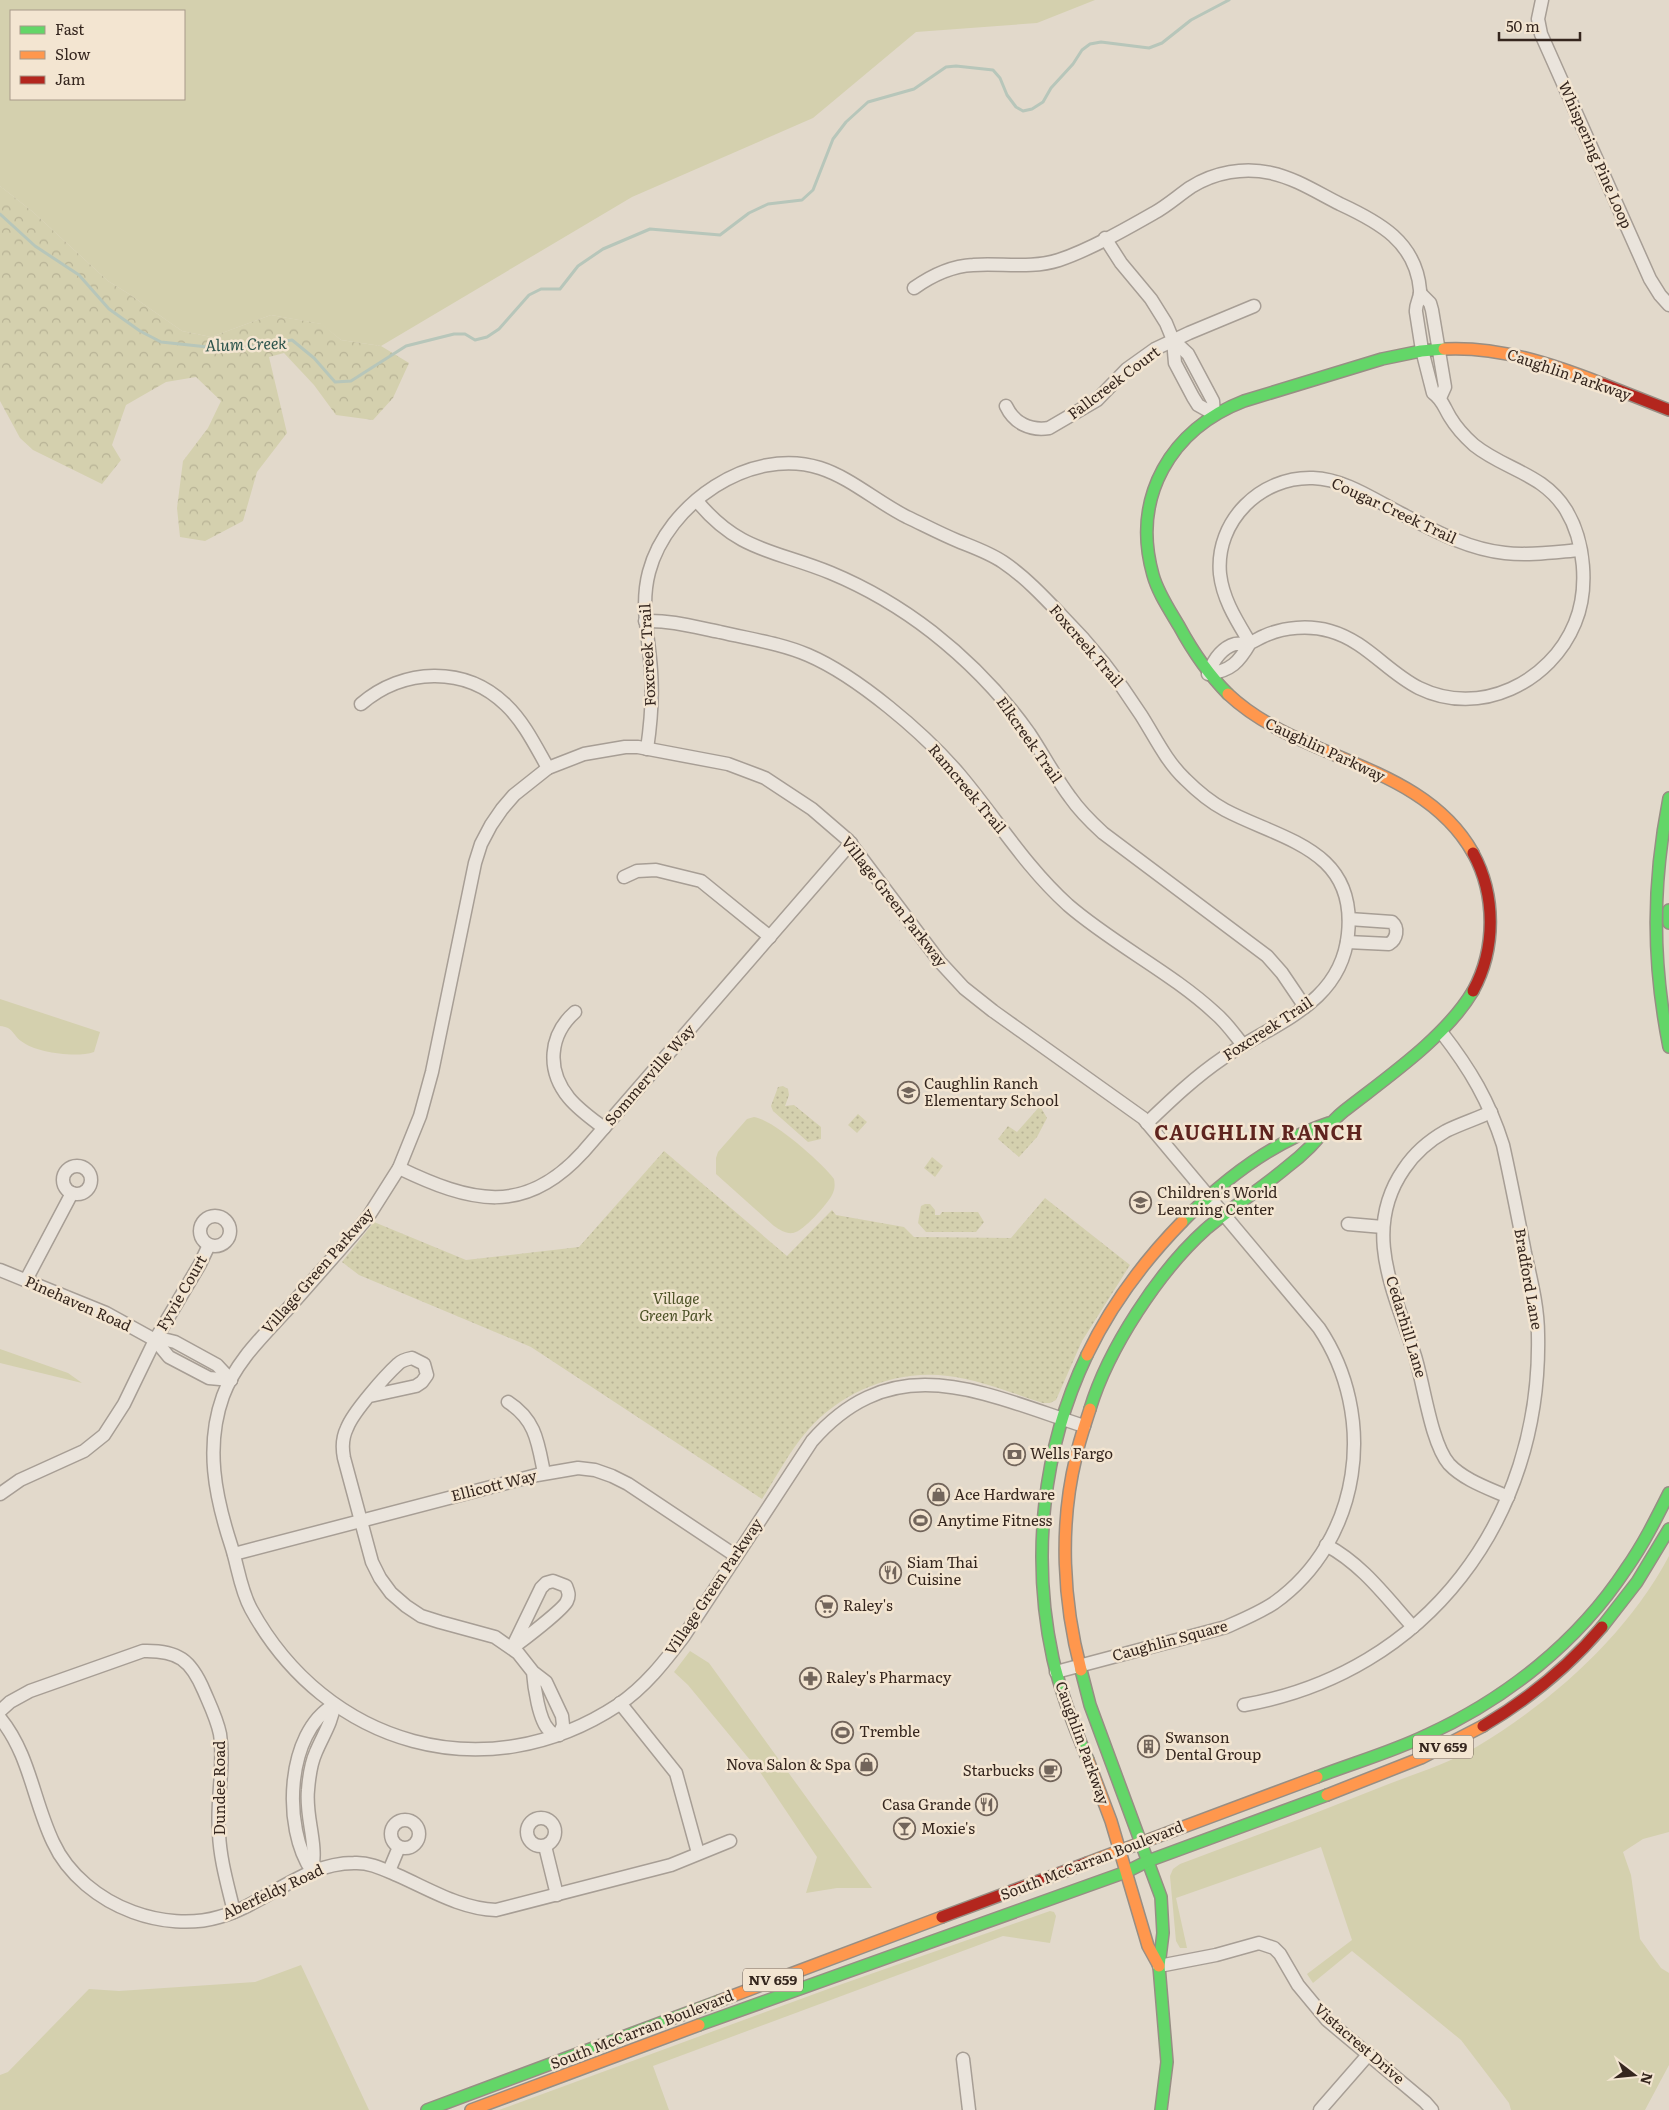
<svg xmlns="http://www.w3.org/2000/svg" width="1669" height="2110" font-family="Literata,serif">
  <defs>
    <pattern id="forest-crowns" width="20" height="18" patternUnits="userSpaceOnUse" patternTransform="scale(1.25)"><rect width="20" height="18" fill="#d4d0ae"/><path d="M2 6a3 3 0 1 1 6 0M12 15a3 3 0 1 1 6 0" fill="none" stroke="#b7b295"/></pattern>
    <pattern id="park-dots" width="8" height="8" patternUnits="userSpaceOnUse" patternTransform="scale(1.25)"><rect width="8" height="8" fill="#d4d0ae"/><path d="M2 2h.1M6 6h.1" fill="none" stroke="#b7b295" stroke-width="1.8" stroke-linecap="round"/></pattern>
  </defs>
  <rect width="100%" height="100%" fill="#e2d9cb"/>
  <g fill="#d4d0ae" fill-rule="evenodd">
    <path d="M0,0h1095l-58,23 -121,9 -103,86 -181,79 -251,149 -40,-6 -20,-16 -50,-9 -60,22 -29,-6 -53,-37 -21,-13 -75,-69 -33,-26zM11,11h173v88h-173z"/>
    <path d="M0,999l100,33 -6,20c-18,6 -58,1 -73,-11 -9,-7 -8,-14 -21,-15z"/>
    <path d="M754,1117c20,3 68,46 80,62 1,6 1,10 -2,16 -5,9 -28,36 -39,38 -7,1 -13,-3 -19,-7l-58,-52v-16l2,-6 29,-33z"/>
    <polygon points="0,1349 68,1373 82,1383 0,1363"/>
    <path d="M1669,1556v276l-26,7 -20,13 8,23 9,64 21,29 8,5v92l-24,45h-134l-2,-7 -48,-63 -109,-89 -39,32 -6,-9 45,-34 -31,-93 -145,51 11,50h-7l-4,-7 -6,-65 3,-7 7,-5c67,-25 134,-50 201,-77 32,-13 68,-23 97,-41 76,-46 149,-111 191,-190z"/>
    <polygon points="690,1651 709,1663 872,1888 837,1888 806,1893 817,1857 760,1772 688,1685 674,1672"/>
    <polygon points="1050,1911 1054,1912 1056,1916 1050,1943 1003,1936 653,2066 669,2110 499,2110 828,1989"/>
    <polygon points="301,1965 369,2110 0,2110 0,2075 8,2072 89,1989 119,1991 255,1982"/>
  </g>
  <polygon fill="url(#forest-crowns)" points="0,186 33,212 108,281 129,294 182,331 211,337 271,315 322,324 341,340 381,346 409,363 393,398 373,420 336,415 314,385 284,353 269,357 287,433 257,472 243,521 205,541 180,537 177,508 183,461 208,428 221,401 196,377 166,382 126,405 112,445 121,460 102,484 33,450 20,438 0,401"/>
  <g fill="url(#park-dots)">
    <polygon points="783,1086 788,1089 789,1095 785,1106 794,1105 821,1127 821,1139 808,1142 773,1111 771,1106 778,1087"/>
    <polygon points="1040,1106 1047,1118 1037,1137 1019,1157 998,1139 1008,1126 1017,1132"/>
    <polygon points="858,1114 867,1122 857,1133 848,1125"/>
    <path d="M664,1151l123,105 45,-46 4,5 68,12 10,10 97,1 34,-40 85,67 -48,76 -26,59 -6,3h-7c-31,-10 -63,-23 -95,-27 -51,-7 -106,15 -140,54 -18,20 -31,46 -46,69l-231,-152 -172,-72 -17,-13 32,-40 92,38 113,-13z"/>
    <polygon points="932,1157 943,1166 935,1177 924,1168"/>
    <polygon points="925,1204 930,1204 935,1210 935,1215 940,1215 942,1212 978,1212 984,1222 976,1232 926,1232 918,1223 921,1206"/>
  </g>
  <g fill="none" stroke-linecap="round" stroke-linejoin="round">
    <polyline stroke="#b7c6ba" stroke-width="3" points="0,214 35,246 79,275 109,309 140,331 161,342 217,348 254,346 292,340 314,358 335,382 351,381 406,346 454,334 465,334 475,340 487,337 499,329 529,295 541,289 560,289 578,266 603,249 650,229 720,235 749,213 768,204 802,200 813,190 833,139 846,122 868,102 914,89 946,67 956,66 993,70 1000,78 1007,95 1016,107 1023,111 1032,109 1043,102 1051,88 1073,64 1082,50 1090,44 1101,42 1149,48 1162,43 1191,20 1229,0"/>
    <defs>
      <g id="street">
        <polyline points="1542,0 1538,19 1541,34 1650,279 1660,295 1669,305"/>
        <polyline points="1105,238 1121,263 1151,299 1166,323 1173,340 1175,363 1193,397 1198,405 1214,414"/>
        <path d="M914,288c17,-12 37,-22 59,-23 29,-2 58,4 86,-5 30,-10 67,-31 95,-47 13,-7 25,-18 37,-26 24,-15 53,-20 80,-14 24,5 47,20 69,31 39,18 76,38 80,86 1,8 -5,14 -4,22l6,38 11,43c9,6 11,14 17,24 6,10 15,20 24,28 31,25 69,28 92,65 19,31 23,79 9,113 -24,59 -95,95 -156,65 -32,-16 -53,-47 -89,-57 -21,-6 -46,-4 -66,5 -5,2 -9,5 -14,7 -5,1 -10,0 -15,1 -14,4 -22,17 -27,30 23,-3 31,-12 42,-31"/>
        <polyline points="1420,293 1430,303 1432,310 1445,387 1440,398"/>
        <polyline points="1173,340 1188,354 1213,401 1214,414"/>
        <path d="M1006,406c8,17 24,25 43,22l48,-28 30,-31 28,-20 34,-16 65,-27"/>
        <path d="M697,501c42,51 78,49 134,72 36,15 70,35 101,59 37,29 70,63 97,101 14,21 26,44 41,64 9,13 21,25 33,36l164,123 15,17 23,34"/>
        <path d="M645,621c25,-1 50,6 75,11 29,7 60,11 88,23 49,21 116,78 151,119 38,45 65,91 109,131 45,39 104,68 147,108 11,9 19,21 28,32"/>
        <path d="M1250,643c-13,-22 -27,-43 -30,-69 -5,-53 41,-98 93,-96 31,1 60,21 87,35 33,17 67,36 105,40 24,3 51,-1 75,-3"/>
        <path d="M361,704c42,-36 104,-39 145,1 18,17 30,42 42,63"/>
        <path d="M647,749c4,-27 6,-52 4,-78 -2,-34 -11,-65 -2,-99 18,-68 101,-126 171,-104 31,10 57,34 87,49 17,8 34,17 51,24 15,6 32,12 45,21 21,14 41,35 58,53 30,30 57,64 80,100 14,22 25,46 44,64 12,12 25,23 40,31 57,30 132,39 123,124 -7,71 -75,89 -125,124 -28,19 -52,42 -76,65"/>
        <polyline points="624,877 637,871 656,870 701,881 770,937"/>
        <path d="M1347,942l42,2c8,-5 10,-16 3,-22l-43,-3"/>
        <path d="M575,1012c-26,23 -29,58 -6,86 10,12 23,21 35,30"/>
        <path d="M1491,1112c-15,7 -31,12 -45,19 -16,9 -32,23 -42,38 -43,62 -9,124 11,187 9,29 16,87 34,108 15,16 39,24 59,33"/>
        <circle cx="77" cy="1180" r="14"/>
        <path d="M399,1168c71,34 125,49 184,-16l268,-309"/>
        <circle cx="215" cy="1231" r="15"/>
        <polyline points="1348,1224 1383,1227"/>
        <polyline points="0,1270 106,1313 155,1340 169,1357 209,1378 231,1380"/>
        <polyline points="26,1280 72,1193"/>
        <polyline points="155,1340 167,1340 175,1342 217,1365 231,1380"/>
        <path d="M370,1396l46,-10 6,-4 5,-7 -3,-11 -12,-6c-5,1 -10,2 -14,6 -13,12 -45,48 -51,64 -5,10 -5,20 -3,30l28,104 8,16 11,15 15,13 15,10 19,6 55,15 23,16 15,19 13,10 16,34 1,9 -4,10c-4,-1 -8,-2 -10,-5 -10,-9 -15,-44 -16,-58"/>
        <path d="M508,1402c28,18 30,41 36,71"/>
        <polyline points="0,1494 20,1480 84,1451 104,1435 124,1404 155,1340 200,1264 209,1245"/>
        <path d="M1326,1545c36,19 60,52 87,82"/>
        <polyline points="234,1554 537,1475 578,1468 595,1470 612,1476 628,1484 736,1556"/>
        <path d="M553,1581l13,5c2,5 4,9 1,15 -3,8 -45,40 -55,47l29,-60 5,-5z"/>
        <path d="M1056,1672l170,-45c16,-7 33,-14 48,-24 88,-63 104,-187 45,-275l-176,-210 -150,-107 -29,-23 -24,-26 -92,-122 -36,-31 -47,-31 -37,-14 -90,-17h-13l-41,7 -36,14 -34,27 -12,14 -11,16 -10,19 -6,19 -43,209 -12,44 -21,52 -31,49 -17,20c-22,25 -44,50 -66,75 -24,26 -50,51 -62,84 -18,50 -8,100 8,149 7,21 9,44 20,64 75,137 235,183 367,96 27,-18 47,-44 66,-69l128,-195c83,-95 172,-47 272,-15"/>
        <polyline points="620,1703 676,1773 698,1853"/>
        <path d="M1244,1705c183,-32 298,-187 294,-370 0,-28 -7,-55 -13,-82 -7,-36 -14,-72 -22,-108 -14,-44 -33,-76 -61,-112"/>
        <path d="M0,1711l10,-9 20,-11 113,-40c35,-1 48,9 61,40 6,14 13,28 16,43 5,33 -4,66 -1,99 1,27 9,53 15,79"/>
        <path d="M0,1718c30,37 33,82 53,124 15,33 47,58 80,70 27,10 59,13 86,5 47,-13 84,-54 135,-54 15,-1 29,6 43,12 32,14 64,34 99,35l175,-45 59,-24"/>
        <circle cx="541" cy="1832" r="14"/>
        <circle cx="405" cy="1834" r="14"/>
        <polyline points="545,1846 557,1895"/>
        <path d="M312,1871c-30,-43 -26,-139 22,-166"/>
        <path d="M312,1871c6,-28 -7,-54 -4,-81 1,-13 3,-27 8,-38 7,-17 16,-29 18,-47"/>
        <polyline points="389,1871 399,1847"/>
        <polyline points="1159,1966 1216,1955 1259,1943 1274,1948 1280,1954 1298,1985 1327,2020 1425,2102 1432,2110"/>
        <polyline points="963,2059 969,2110"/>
        <polyline points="1320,2110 1368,2055"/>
      </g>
      <g id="fast">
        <path d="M1228,694c-20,-20 -36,-44 -49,-68 -10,-17 -21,-33 -26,-51 -22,-78 18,-146 91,-174l138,-42 39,-8 23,-2"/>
        <path d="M1669,798c-17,86 -17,163 0,249"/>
        <polyline points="1669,910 1669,923"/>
        <path d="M1182,1222c42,-43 90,-80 147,-99"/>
        <path d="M1087,1355c-45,94 -56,203 -34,304 8,35 21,68 35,101"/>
        <path d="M1090,1409c18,-60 69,-138 116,-180 26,-22 55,-40 81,-62 8,-6 16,-13 23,-20 12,-12 20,-25 34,-36 42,-33 102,-74 129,-120"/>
        <polyline points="1602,1627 1637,1582 1669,1529"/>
        <polyline points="1081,1670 1090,1705 1161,1897 1163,1933 1159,1966 1167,2062 1161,2110"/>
        <path d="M1317,1777c36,-14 75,-25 110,-42 79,-36 151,-93 199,-166 17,-24 30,-50 43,-76"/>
        <polyline points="699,2025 1126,1872 1148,1861 1327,1795"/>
        <polyline points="427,2110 719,2001"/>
      </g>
      <g id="slow">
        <path d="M1444,349c54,-3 108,15 159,35"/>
        <path d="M1228,694c72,68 194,68 245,159"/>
        <path d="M1087,1355c24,-50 56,-93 95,-133"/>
        <path d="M1081,1670c-18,-68 -22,-144 -5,-213 3,-16 9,-32 14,-48"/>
        <polyline points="1088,1760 1111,1821 1148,1946 1159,1966"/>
        <polyline points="1327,1795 1421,1758 1483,1726"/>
        <polyline points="1087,1863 1317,1777"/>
        <polyline points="719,2001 942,1917"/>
        <polyline points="471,2110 699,2025"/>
      </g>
      <g id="jam">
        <polyline points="1603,384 1669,410"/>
        <path d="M1473,853c23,42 23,96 0,138"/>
        <path d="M1483,1726c44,-26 86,-60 119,-99"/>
        <polyline points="942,1917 1087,1863"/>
      </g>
    </defs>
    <use href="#street" stroke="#a79e95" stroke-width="15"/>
    <use href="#fast" stroke="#978e84" stroke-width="14"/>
    <use href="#slow" stroke="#978e84" stroke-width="14"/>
    <use href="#jam" stroke="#978e84" stroke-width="14"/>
    <use href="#street" stroke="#eae4dc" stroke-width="12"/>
    <use href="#fast" stroke="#63d668" stroke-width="11"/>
    <use href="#slow" stroke="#ff974d" stroke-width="11"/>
    <use href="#jam" stroke="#b3261e" stroke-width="11"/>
  </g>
  <defs>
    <symbol id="school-ring" viewBox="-11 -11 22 22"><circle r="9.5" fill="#f3e5d1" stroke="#72655b" stroke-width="1.5"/><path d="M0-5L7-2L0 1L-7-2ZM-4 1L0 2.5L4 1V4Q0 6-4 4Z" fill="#72655b"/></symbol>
    <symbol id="bank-ring" viewBox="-11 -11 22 22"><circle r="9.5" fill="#f3e5d1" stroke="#72655b" stroke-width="1.5"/><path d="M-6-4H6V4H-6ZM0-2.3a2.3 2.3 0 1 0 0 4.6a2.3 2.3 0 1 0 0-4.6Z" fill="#72655b"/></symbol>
    <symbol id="shop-ring" viewBox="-11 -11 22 22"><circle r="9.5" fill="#f3e5d1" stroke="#72655b" stroke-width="1.5"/><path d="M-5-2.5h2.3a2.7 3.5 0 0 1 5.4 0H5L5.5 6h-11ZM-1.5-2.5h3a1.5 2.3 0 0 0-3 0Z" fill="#72655b"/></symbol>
    <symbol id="stadium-ring" viewBox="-11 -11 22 22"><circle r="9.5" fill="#f3e5d1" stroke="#72655b" stroke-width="1.5"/><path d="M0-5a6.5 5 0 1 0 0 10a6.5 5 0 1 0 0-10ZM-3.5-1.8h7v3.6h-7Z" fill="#72655b"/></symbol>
    <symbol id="restaurant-ring" viewBox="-11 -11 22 22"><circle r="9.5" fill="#f3e5d1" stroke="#72655b" stroke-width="1.5"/><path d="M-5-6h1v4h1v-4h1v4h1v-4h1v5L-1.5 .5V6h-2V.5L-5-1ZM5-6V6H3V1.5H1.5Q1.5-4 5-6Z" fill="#72655b"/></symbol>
    <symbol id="supermarket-ring" viewBox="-11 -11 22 22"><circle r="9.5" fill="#f3e5d1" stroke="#72655b" stroke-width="1.5"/><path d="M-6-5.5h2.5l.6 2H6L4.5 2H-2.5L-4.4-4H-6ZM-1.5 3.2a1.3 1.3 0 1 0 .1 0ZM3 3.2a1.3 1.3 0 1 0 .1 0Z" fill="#72655b"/></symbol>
    <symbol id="pharmacy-ring" viewBox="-11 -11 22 22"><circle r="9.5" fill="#f3e5d1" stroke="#72655b" stroke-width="1.5"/><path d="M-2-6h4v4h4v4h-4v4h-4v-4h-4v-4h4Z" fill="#72655b"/></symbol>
    <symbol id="building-ring" viewBox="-11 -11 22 22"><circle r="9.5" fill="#f3e5d1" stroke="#72655b" stroke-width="1.5"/><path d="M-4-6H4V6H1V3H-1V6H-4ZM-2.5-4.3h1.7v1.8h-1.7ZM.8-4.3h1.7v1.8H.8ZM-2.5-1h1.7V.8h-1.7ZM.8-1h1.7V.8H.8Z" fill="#72655b"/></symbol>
    <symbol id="cafe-ring" viewBox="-11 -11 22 22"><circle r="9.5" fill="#f3e5d1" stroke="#72655b" stroke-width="1.5"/><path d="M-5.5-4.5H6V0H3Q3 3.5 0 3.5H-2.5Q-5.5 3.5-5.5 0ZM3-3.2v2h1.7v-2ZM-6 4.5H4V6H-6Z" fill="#72655b"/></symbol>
    <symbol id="bar-ring" viewBox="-11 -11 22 22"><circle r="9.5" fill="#f3e5d1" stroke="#72655b" stroke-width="1.5"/><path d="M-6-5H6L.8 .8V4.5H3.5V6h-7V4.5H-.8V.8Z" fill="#72655b"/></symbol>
  </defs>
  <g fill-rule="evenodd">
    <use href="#school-ring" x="896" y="1080" width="25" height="25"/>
    <use href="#school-ring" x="1128" y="1190" width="25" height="25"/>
    <use href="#bank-ring" x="1002" y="1442" width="25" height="25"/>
    <use href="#shop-ring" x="926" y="1482" width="25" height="25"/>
    <use href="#stadium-ring" x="908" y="1508" width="25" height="25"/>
    <use href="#restaurant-ring" x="878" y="1560" width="25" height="25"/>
    <use href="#supermarket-ring" x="814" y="1594" width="25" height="25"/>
    <use href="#pharmacy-ring" x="798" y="1666" width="25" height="25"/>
    <use href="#stadium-ring" x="830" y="1720" width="25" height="25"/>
    <use href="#building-ring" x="1136" y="1734" width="25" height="25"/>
    <use href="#shop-ring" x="854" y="1752" width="25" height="25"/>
    <use href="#cafe-ring" x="1038" y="1758" width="25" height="25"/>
    <use href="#restaurant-ring" x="974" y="1792" width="25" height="25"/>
    <use href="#bar-ring" x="892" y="1816" width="25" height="25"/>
  </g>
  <g text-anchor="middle" stroke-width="5" stroke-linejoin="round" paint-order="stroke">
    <g fill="#f3e5d1" stroke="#6e5f54" stroke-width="1">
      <rect x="1413" y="1735.5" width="60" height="23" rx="4"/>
      <rect x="743" y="1968.5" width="60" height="23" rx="4"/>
    </g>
    <g font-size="14" font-weight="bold" fill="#35261e">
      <text x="1443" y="1752">NV 659</text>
      <text x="773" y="1985">NV 659</text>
    </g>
    <g font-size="15" fill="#35261e" stroke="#f3e5d1">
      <text transform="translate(1595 155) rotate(66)" y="5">Whispering Pine Loop</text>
      <text transform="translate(1569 375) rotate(19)" y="5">Caughlin Parkway</text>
      <text transform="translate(1114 383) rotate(-37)" y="5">Fallcreek Court</text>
      <text transform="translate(1394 511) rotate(25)" y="5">Cougar Creek Trail</text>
      <text transform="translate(1086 646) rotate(49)" y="5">Foxcreek Trail</text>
      <text transform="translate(648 655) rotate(-93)" y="5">Foxcreek Trail</text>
      <text transform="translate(1029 740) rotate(55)" y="5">Elkcreek Trail</text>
      <text transform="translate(1325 750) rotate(25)" y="5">Caughlin Parkway</text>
      <text transform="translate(967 789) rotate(50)" y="5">Ramcreek Trail</text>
      <text transform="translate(894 902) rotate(52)" y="5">Village Green Parkway</text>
      <text transform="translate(1268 1029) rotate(-33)" y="5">Foxcreek Trail</text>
      <text transform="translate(650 1075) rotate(-49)" y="5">Sommerville Way</text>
      <text transform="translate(318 1271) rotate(-49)" y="5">Village Green Parkway</text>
      <text transform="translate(1528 1279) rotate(80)" y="5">Bradford Lane</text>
      <text transform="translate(182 1293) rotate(-60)" y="5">Fyvie Court</text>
      <text transform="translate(78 1304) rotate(24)" y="5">Pinehaven Road</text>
      <text transform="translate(1406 1327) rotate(73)" y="5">Cedarhill Lane</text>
      <text transform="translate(494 1486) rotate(-14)" y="5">Ellicott Way</text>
      <text transform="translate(714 1587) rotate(-56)" y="5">Village Green Parkway</text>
      <text transform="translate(1170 1641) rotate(-15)" y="5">Caughlin Square</text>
      <text transform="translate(1082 1743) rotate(70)" y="5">Caughlin Parkway</text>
      <text transform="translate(220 1788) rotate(-90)" y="5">Dundee Road</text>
      <text transform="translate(1092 1861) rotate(-21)" y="5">South McCarran Boulevard</text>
      <text transform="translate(273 1892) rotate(-25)" y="5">Aberfeldy Road</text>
      <text transform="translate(642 2030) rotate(-21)" y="5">South McCarran Boulevard</text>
      <text transform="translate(1359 2044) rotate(41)" y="5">Vistacrest Drive</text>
    </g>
    <g font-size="15" fill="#35261e" stroke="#f3e5d1" text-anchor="start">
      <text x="924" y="1089">Caughlin Ranch<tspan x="924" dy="17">Elementary School</tspan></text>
      <text x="1157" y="1198">Children's World<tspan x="1157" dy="17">Learning Center</tspan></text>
      <text x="1030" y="1459">Wells Fargo</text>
      <text x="954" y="1500">Ace Hardware</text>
      <text x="937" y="1526">Anytime Fitness</text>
      <text x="907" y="1568">Siam Thai<tspan x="907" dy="17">Cuisine</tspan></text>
      <text x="843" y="1611">Raley's</text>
      <text x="826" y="1683">Raley's Pharmacy</text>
      <text x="859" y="1737">Tremble</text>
      <text x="1165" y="1743">Swanson<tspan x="1165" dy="17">Dental Group</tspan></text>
      <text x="851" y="1770" text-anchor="end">Nova Salon &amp; Spa</text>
      <text x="1034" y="1776" text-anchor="end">Starbucks</text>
      <text x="971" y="1810" text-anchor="end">Casa Grande</text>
      <text x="921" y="1834">Moxie's</text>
    </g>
    <g font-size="15" font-style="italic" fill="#4b5025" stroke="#f3e5d1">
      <text x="676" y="1304">Village<tspan x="676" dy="17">Green Park</tspan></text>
    </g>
    <g font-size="16" font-style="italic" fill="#2d544c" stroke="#f3e5d1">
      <text transform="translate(246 344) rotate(-2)" y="6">Alum Creek</text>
    </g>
    <g font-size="20" font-weight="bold" letter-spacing="1" fill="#5f241f" stroke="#f3e5d1">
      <text x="1259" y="1140">CAUGHLIN RANCH</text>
    </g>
  </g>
  <rect x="10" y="10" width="175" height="90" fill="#f3e5d1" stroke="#a79989"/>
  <rect x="20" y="26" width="25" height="8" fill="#63d668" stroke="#a79989"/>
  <text x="55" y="35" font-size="15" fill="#35261e">Fast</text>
  <rect x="20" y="51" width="25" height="8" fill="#ff974d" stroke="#a79989"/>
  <text x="55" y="60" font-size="15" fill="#35261e">Slow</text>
  <rect x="20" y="76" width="25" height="8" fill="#b3261e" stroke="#a79989"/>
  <text x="55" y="85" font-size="15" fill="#35261e">Jam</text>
  <g transform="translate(1634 2075) rotate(106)" stroke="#f3e5d1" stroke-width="4" paint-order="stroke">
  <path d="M0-4L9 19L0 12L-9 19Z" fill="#35261e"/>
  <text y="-8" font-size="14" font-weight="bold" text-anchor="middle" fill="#35261e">N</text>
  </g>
  <path d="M1499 32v8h81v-8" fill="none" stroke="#35261e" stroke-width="2.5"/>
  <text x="1506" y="32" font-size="15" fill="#35261e" stroke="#f3e5d1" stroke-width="4" paint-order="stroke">50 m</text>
</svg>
